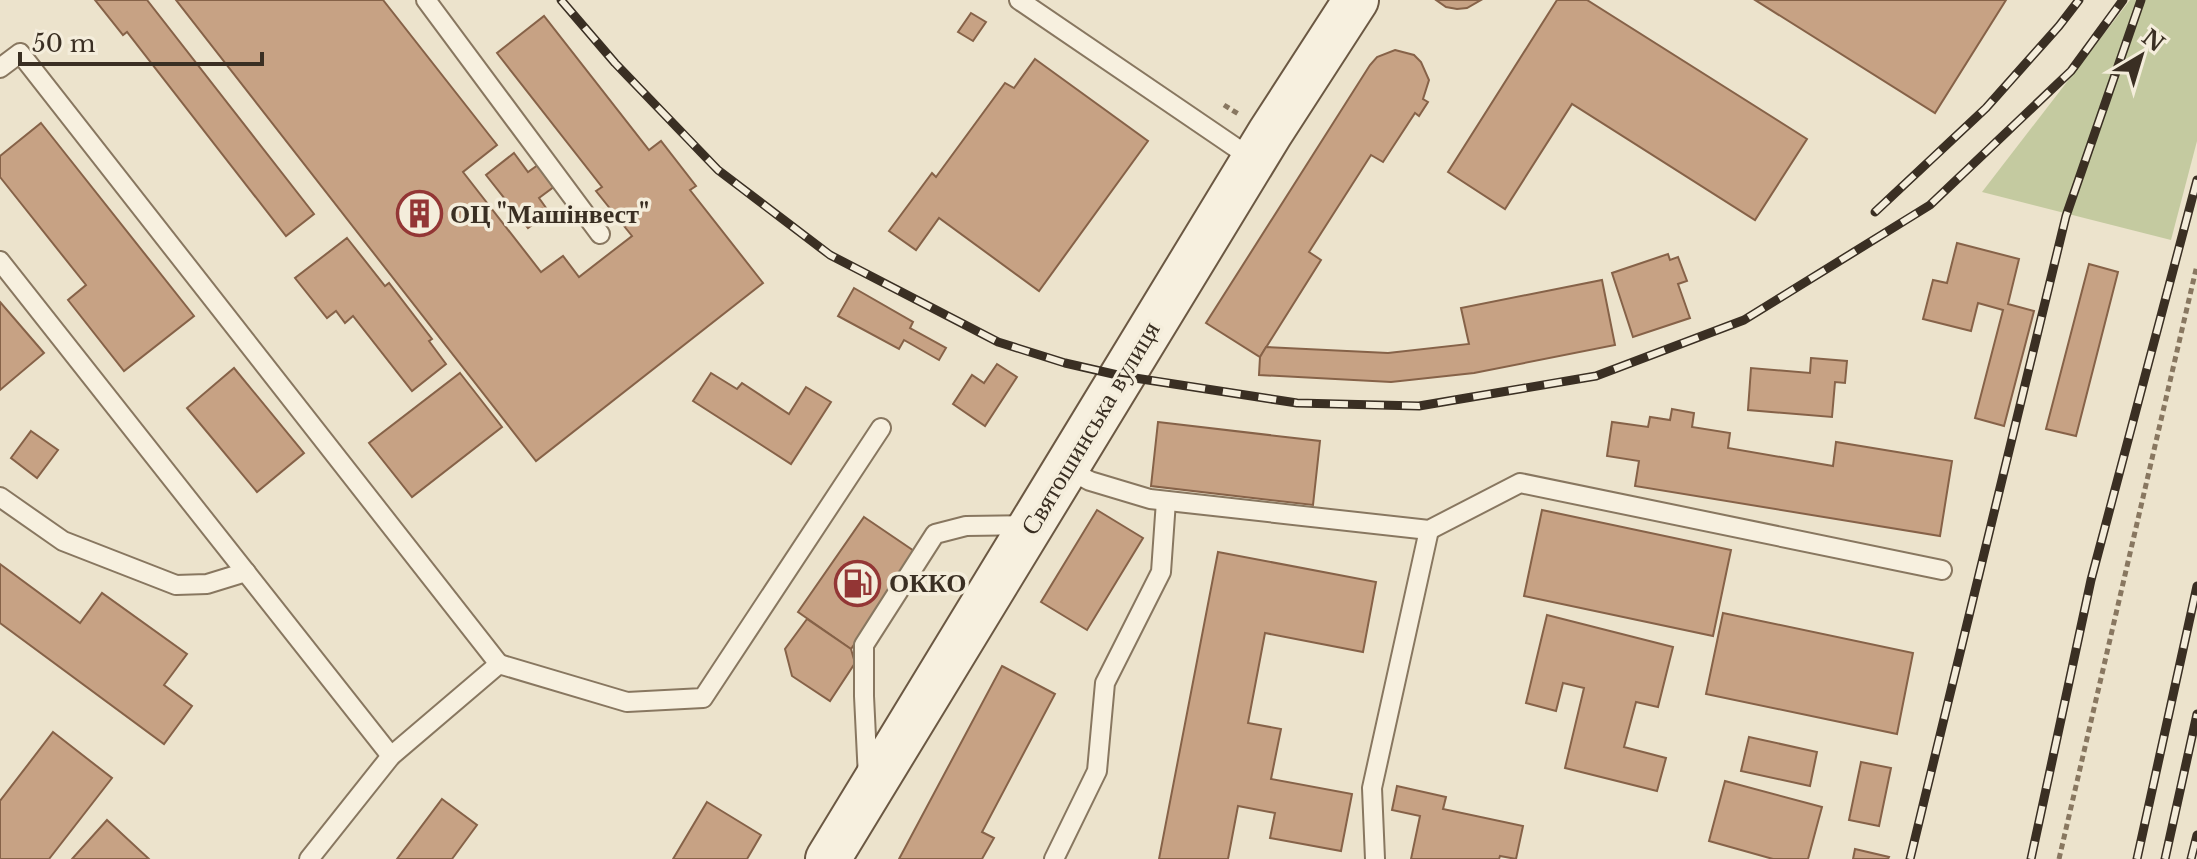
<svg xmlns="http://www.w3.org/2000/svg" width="2197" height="859" font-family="'Libre Baskerville',serif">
  <rect width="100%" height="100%" fill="#ece3cc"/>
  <polygon fill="#c4caa0" points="2130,0 2197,0 2197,141 2171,240 1982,192"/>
  <g fill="#c7a284" stroke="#866248" stroke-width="2">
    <polygon points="95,0 147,0 314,214 286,236 127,32 123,35"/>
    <polygon points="176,0 383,0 497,145 463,172 541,272 563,256 579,277 632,236 596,191 602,187 497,53 544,16 649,150 661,141 696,186 690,190 763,283 536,461"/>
    <polygon points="1436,0 1481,0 1467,8 1457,9 1446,7"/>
    <polygon points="1557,0 1587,0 1807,139 1755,220 1572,104 1505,209 1448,172"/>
    <polygon points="1755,0 2006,0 1935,113"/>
    <polygon points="971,13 986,22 973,41 958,32"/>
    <polygon points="1395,50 1414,55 1421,62 1429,80 1423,99 1428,102 1419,116 1415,113 1383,162 1371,155 1309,252 1321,260 1260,357 1206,323 1370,65 1377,57"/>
    <polygon points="1035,59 1148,141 1039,291 939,218 916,250 889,231 932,173 936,177 1005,83 1014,88"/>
    <polygon points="41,123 194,316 124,371 68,300 86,285 0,177 0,156"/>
    <polygon points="514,153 528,172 542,162 559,183 539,198 549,212 528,228 486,175"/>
    <polygon points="347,238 385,286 389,283 432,339 429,341 446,364 412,391 353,316 345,323 336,311 327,318 295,278"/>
    <polygon points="1957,243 2019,259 2008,304 2034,311 2004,426 1975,418 2003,310 1978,303 1971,331 1923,319 1933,280 1947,283"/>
    <polygon points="1668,254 1670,260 1678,257 1687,281 1678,284 1690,318 1633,337 1612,273"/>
    <polygon points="2089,264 2118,272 2076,436 2046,429"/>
    <polygon points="1602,280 1615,345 1474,373 1391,382 1259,375 1260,357 1266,347 1388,353 1469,344 1461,308"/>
    <polygon points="854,288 913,322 910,328 946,348 939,360 904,340 899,349 838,316"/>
    <polygon points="0,302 44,353 0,390"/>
    <polygon points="1811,358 1847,361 1845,383 1835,382 1832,417 1748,410 1751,368 1810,373"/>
    <polygon points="997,364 1017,377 985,426 953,404 972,375 984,383"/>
    <polygon points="234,368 304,453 257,492 187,408"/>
    <polygon points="460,373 502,427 412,497 369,443"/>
    <polygon points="711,373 737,389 742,383 789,414 806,387 831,402 791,464 693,401"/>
    <polygon points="1672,409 1694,413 1692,427 1730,433 1728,448 1833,466 1836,442 1952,461 1940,536 1635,486 1639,461 1607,456 1612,422 1648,427 1650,417 1670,420"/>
    <polygon points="1158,422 1320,441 1313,505 1151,486"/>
    <polygon points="31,431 58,450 37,478 11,458"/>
    <polygon points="1097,510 1143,538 1087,630 1041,602"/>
    <polygon points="1542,510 1731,550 1713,636 1524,596"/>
    <polygon points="864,517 917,553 851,649 798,612"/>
    <polygon points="1218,552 1376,582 1363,652 1265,633 1248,723 1281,729 1271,779 1352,794 1341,851 1270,838 1275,813 1238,806 1228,859 1159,859"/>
    <polygon points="0,564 80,623 102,593 187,654 164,685 192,706 164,744 0,623"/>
    <polygon points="1723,613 1913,653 1897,734 1706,694"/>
    <polygon points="1547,615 1673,647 1658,707 1636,702 1624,747 1666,758 1657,791 1565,768 1584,688 1563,683 1556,711 1526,703"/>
    <polygon points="807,619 851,649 855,663 830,701 792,676 785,649"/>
    <polygon points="1002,666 1055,694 982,832 994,838 982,859 899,859"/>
    <polygon points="53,732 112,778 49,859 0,859 0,801"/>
    <polygon points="1749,737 1817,752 1810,786 1741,771"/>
    <polygon points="1861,762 1891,768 1879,826 1849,820"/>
    <polygon points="1725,781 1822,807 1808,859 1773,859 1709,841"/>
    <polygon points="1397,786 1446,797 1443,809 1523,826 1516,859 1500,856 1499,859 1411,859 1420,816 1392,810"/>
    <polygon points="442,799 477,825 452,859 397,859"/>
    <polygon points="707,802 761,835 747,859 673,859"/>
    <polygon points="107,820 149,859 72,859"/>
    <polygon points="1855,849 1889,857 1888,859 1853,859"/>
  </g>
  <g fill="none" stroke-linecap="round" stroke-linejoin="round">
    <defs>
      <g id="lane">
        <polyline points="426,0 600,234"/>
        <polyline points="1019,0 1254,160"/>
        <polyline points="0,68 20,53 499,664"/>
        <polyline points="0,261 391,756"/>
        <polyline points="1065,468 1090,481 1150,499 1429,530 1520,483 1942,570"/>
        <polyline points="0,497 63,541 176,585 207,584 246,572"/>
        <polyline points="868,778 864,696 864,645 935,534 966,526 1028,525"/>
        <polyline points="309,859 391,756 499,664 627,702 703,698 881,428"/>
        <polyline points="1054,859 1097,771 1105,683 1161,572 1166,501"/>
        <polyline points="1375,859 1372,788 1429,530"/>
      </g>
      <polyline id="secondary" points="828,859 1270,133 1356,0"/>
    </defs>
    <use href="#lane" stroke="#887760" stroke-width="22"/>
    <use href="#secondary" stroke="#6b5843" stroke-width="48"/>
    <g stroke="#887760" stroke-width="5" stroke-dasharray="6 4" stroke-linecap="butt">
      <polyline points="1224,105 1240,115"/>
      <polyline points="2059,859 2197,265"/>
    </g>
    <use href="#lane" stroke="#f7f0df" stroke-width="18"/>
    <use href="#secondary" stroke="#f7f0df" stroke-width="44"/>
    <defs>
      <g id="rail">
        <polyline points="561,0 615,63 718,170 830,255 998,342 1065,363 1122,376 1297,403 1419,406 1596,376 1744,320 1930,205 2071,71 2123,0"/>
        <polyline points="1875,212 1986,108 2059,26 2079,0"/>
        <polyline points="1910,859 2066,216 2141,0"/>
        <polyline points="2031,859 2091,580 2197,180"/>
        <polyline points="2137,859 2197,586"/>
        <polyline points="2165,859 2197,714"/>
        <polyline points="2191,859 2197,835"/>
      </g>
    </defs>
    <use href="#rail" stroke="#3a2f23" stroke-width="9"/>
    <use href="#rail" stroke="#f4eddb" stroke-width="6" stroke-dasharray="18" stroke-linecap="butt"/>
  </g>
  <defs>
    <symbol id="building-ring" viewBox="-11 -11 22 22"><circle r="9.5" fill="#f4eddb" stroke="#933635" stroke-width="1.5"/><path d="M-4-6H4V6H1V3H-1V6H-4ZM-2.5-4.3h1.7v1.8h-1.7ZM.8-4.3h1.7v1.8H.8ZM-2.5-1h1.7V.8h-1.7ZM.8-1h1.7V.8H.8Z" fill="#933635"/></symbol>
    <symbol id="fuel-ring" viewBox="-11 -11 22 22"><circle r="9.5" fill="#f4eddb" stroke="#933635" stroke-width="1.5"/><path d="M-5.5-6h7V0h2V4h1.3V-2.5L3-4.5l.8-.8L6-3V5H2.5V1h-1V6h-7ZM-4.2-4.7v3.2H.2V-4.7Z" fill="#933635"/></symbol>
  </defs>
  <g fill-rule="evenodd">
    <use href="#building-ring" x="394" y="188" width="51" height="51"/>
    <use href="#fuel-ring" x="832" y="558" width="51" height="51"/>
  </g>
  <g text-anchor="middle" stroke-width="7" stroke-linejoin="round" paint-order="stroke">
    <g font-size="26" font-weight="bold" fill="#3a2f23" stroke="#f4eddb" text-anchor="start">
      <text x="450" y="223">ОЦ "Машінвест"</text>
      <text x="889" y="592">ОККО</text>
    </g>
    <g font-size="26" fill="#3a2f23" stroke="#f4eddb">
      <text transform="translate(1090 428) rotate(-59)" y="9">Святошинська вулиця</text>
    </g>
  </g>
  <g transform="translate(2141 56) rotate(38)" stroke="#f4eddb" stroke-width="6" paint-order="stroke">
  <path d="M0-6L14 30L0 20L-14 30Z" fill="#3a2f23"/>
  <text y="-12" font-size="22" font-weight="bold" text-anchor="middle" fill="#3a2f23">N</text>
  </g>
  <path d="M20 52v12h242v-12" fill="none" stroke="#3a2f23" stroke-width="4"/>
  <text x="32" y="52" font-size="24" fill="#3a2f23" stroke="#f4eddb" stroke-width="6" paint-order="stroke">50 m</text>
</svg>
